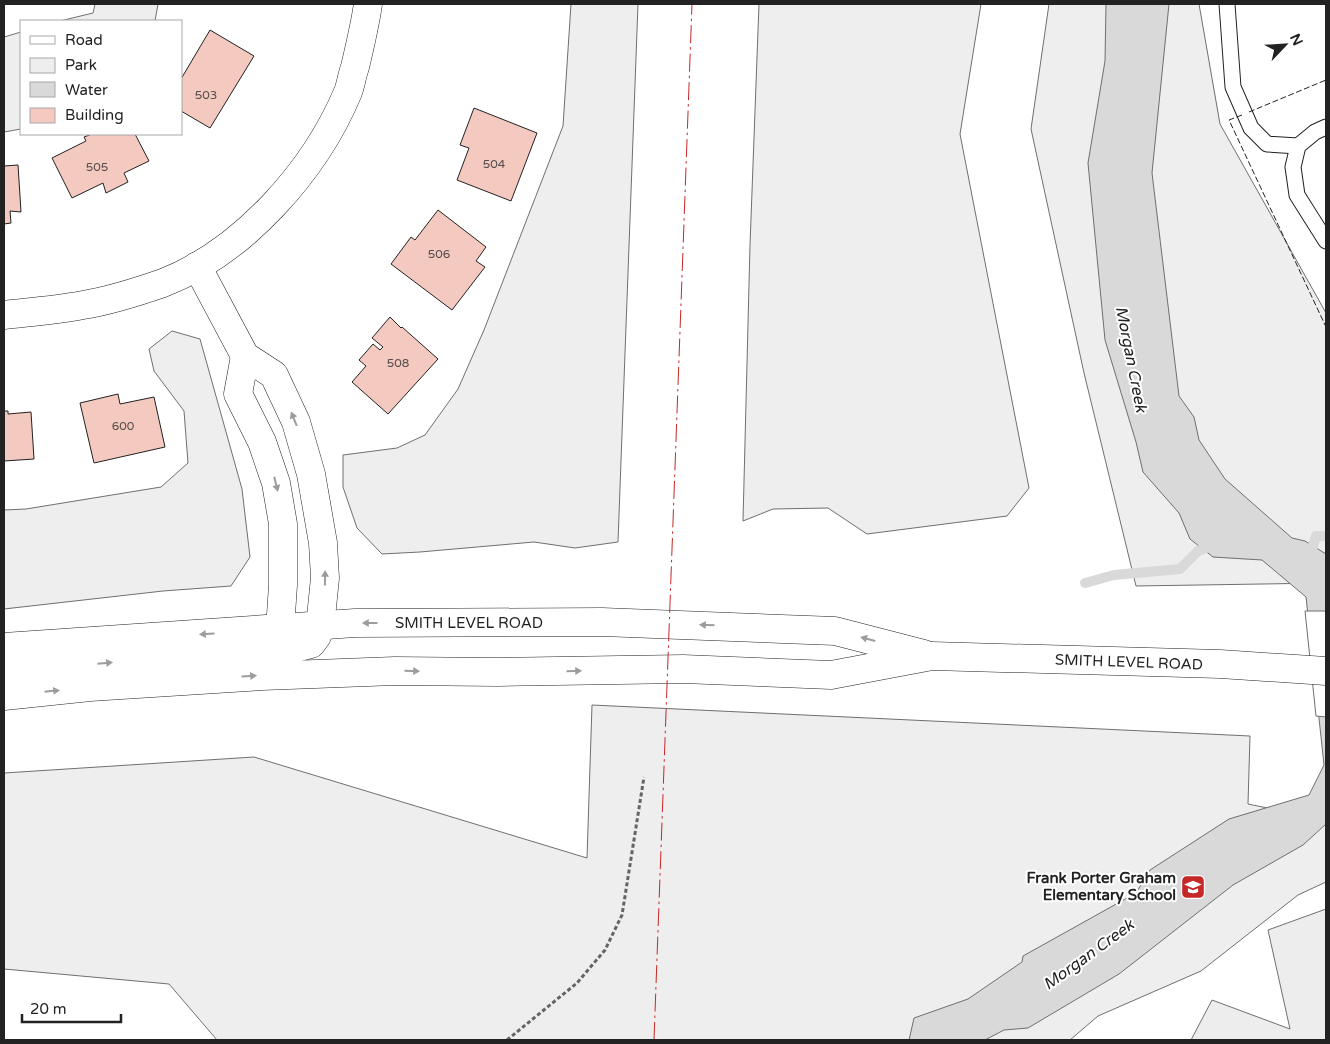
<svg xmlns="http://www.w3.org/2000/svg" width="1330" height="1044" font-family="'Varela Round',sans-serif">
  <rect width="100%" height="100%" fill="#fff"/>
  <g fill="#eee" stroke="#6f6f6f">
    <polygon points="95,4 158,4 155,21 60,21 93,13"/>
    <polygon points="571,4 638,4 618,542 575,548 534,542 420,552 382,554 357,528 343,487 343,455 397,448 425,435 458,389 484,330 563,126"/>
    <polygon points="759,4 981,4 960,134 1029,488 1007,516 867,534 828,508 773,509 743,521 750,245"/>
    <polygon points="1049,4 1199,4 1220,124 1326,313 1326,583 1136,586 1084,373 1031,129"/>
    <polygon points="21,32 21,129 4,132 4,37"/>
    <polygon points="172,331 200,339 242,489 250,557 231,586 163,591 4,609 4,510 26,509 161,487 188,463 184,411 154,371 149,349"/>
    <polygon points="592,705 1250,736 1248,804 1326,820 1326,882 1298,895 1201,971 1098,1016 1070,1040 217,1040 169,984 4,969 4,773 254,757 587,858"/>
  </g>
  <polygon fill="#ededed" stroke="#6f6f6f" points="1326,909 1326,1040 1191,1040 1212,1000 1290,1029 1268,930"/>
  <polygon fill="#d9d9d9" stroke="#6f6f6f" points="1106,4 1169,4 1152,173 1179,396 1194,417 1199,440 1225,479 1292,538 1305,541 1326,554 1326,824 1303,845 1233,885 1119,974 1028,1028 1004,1030 985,1040 909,1040 914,1018 968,999 1022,962 1023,956 1136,893 1150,870 1229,819 1309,795 1324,765 1306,597 1262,560 1213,557 1190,539 1179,513 1143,472 1136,442 1105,340 1088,163 1105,61"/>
  <polygon fill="#fff" stroke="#6f6f6f" points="1305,611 1326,611 1326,717 1316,716"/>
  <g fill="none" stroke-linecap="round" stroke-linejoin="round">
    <g stroke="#d9d9d9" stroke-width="10">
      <polyline points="1309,559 1316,536 1326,536"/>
      <polyline points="1085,583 1114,575 1180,569 1198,551 1216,544"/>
    </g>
  </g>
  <g fill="#f3c9c0" stroke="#222">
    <polygon points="210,30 254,56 210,128 181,111 181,79"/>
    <polygon points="474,108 537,133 511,201 457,180 469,148 460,145"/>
    <polygon points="92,134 135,134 149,161 124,173 128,182 106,193 103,183 72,198 52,158 86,141 84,137"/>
    <polygon points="18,165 21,212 10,211 11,223 4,224 4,166"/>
    <polygon points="438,210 486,247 476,261 485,267 452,310 391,264 411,237 415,240"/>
    <polygon points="390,317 401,328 402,327 438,359 388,414 352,382 366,366 359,360 373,344 380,350 383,347 372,338"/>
    <polygon points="118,394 120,404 154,397 165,447 94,463 80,403"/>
    <polygon points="4,411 8,411 8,414 31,412 34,459 4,461"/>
  </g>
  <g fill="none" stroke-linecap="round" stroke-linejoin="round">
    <defs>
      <g id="service">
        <polyline points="1227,4 1233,87 1251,128 1267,144 1298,146"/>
        <polyline points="1326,127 1315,132 1298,146 1293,167 1297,195 1326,241"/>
      </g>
      <g id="minor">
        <polyline points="197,266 245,356 274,375 296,422 311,474 323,543 325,578 320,627"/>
        <path d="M4,315c26,-3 53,-5 79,-10 26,-4 54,-13 80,-22 80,-31 152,-112 185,-191 3,-8 4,-17 7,-25 5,-21 10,-42 13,-63"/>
        <polyline points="245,356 238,394 262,442 276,483 283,524 283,585 280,629"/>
      </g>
      <g id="secondary">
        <polyline points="4,647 355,623 602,622 835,631 924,654"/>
        <polyline points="4,673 173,657 266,653 292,649 311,644 317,636 320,627"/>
        <polyline points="4,696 90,687 262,676 395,671 498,672 683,669 831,675 932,656 1220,664 1326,671"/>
      </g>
    </defs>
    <use href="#service" stroke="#222" stroke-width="17"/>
    <use href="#minor" stroke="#222" stroke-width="29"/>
    <use href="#secondary" stroke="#222" stroke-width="29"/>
    <polyline stroke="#646464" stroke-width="3" stroke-dasharray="4 2.5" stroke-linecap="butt" points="507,1040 577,983 605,950 622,915 644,777"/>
    <use href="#service" stroke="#fff" stroke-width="15"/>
    <use href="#minor" stroke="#fff" stroke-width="28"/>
    <use href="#secondary" stroke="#fff" stroke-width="28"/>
    <g stroke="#222" stroke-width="1" stroke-dasharray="6 2.5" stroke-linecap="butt">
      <polyline points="1249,112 1326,80"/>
      <polyline points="1242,115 1229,120 1326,327"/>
    </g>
    <polyline stroke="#c62828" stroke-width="1" stroke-dasharray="18 4 2.5 4" stroke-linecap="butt" points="654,1040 692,4"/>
  </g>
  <defs><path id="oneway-solid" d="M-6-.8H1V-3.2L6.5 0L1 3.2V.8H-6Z" transform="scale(1.25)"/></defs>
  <g fill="#9c9c9c">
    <use href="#oneway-solid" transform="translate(294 419) rotate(-112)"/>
    <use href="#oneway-solid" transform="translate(276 484) rotate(76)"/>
    <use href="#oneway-solid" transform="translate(325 578) rotate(-89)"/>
    <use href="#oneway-solid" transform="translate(370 623) rotate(180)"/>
    <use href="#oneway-solid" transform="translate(707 625) rotate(-178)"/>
    <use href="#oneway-solid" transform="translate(207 634) rotate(176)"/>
    <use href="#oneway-solid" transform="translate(868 639) rotate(-165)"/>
    <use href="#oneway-solid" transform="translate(105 663) rotate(-5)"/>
    <use href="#oneway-solid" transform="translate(412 671) rotate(1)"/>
    <use href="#oneway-solid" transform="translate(574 671) rotate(-1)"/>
    <use href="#oneway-solid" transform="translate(249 676) rotate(-4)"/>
    <use href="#oneway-solid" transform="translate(52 691) rotate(-6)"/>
  </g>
  <defs>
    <symbol id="school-square" viewBox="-11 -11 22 22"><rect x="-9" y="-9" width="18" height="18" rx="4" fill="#c62828" stroke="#fff"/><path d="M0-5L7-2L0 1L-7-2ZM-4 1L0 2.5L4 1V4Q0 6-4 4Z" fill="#fff"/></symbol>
  </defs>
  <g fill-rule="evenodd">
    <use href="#school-square" x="1179" y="873" width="28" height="28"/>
  </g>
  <g text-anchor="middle" stroke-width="4" stroke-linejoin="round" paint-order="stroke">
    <g font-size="12" fill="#564c4a">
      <text x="206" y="99">503</text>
      <text x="494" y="168">504</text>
      <text x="97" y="171">505</text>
      <text x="439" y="258">506</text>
      <text x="398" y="367">508</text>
      <text x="123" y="430">600</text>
    </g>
    <g font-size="15" fill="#222" stroke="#fff">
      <text x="469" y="628">SMITH LEVEL ROAD</text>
      <text transform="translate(1129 662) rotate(2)" y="5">SMITH LEVEL ROAD</text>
    </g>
    <g font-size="15" font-weight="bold" fill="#222" stroke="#fff" text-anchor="end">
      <text x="1176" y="883">Frank Porter Graham<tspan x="1176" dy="17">Elementary School</tspan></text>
    </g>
    <g font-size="16" font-style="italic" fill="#222" stroke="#fff">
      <text transform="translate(1132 359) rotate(79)" y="6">Morgan Creek</text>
      <text transform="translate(1088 954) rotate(-36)" y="6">Morgan Creek</text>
    </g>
  </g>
  <rect width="1330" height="1044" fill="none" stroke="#222222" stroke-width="10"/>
  <rect x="20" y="20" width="162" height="115" fill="#ffffff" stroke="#a7a7a7"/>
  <rect x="30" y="36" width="25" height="8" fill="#ffffff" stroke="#a7a7a7"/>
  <text x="65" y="45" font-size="15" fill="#222222">Road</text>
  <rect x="30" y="58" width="25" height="15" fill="#eeeeee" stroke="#a7a7a7"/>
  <text x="65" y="70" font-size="15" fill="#222222">Park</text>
  <rect x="30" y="82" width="25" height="15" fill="#d9d9d9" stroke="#a7a7a7"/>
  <text x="65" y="95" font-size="15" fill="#222222">Water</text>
  <rect x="30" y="108" width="25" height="15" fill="#f3c9c0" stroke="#a7a7a7"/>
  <text x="65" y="120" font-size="15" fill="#222222">Building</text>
  <g transform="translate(1285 45) rotate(65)" stroke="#ffffff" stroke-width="4" paint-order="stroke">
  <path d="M0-4L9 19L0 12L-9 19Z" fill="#222222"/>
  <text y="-8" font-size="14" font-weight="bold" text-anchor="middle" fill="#222222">N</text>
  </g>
  <path d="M22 1014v8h99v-8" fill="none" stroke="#222222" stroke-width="2.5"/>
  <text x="30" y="1014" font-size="15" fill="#222222" stroke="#ffffff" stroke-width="4" paint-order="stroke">20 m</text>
</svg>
